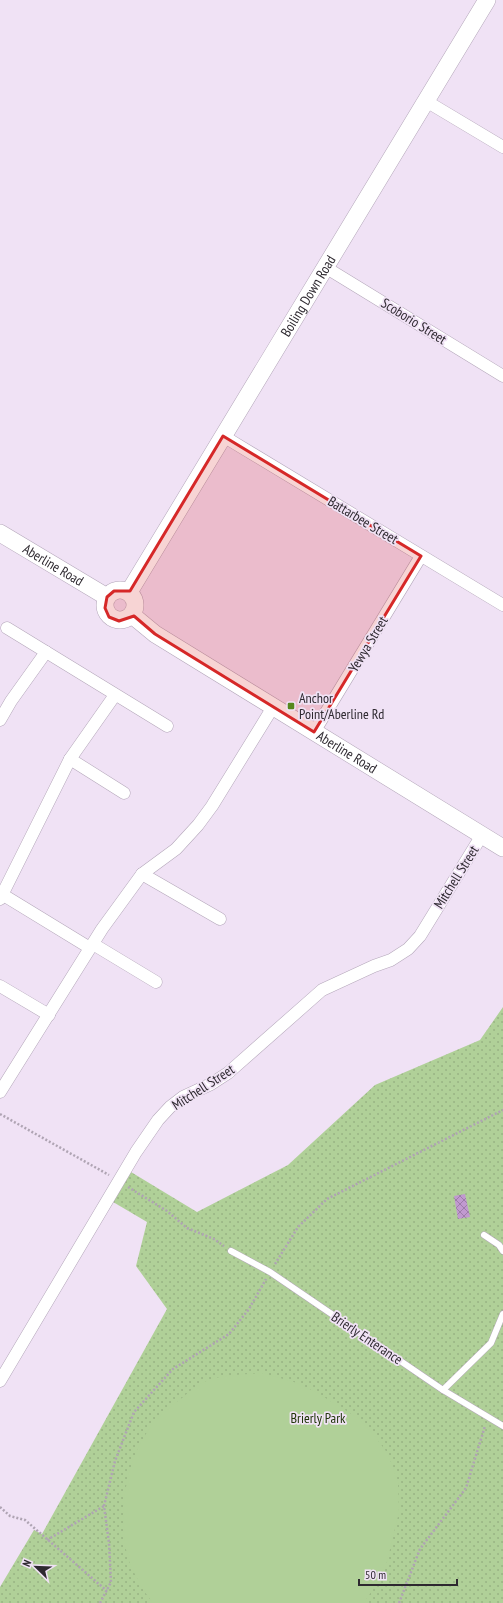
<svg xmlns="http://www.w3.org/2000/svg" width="503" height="1603" font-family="'PT Sans Narrow',sans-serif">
  <defs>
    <pattern id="park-dots" width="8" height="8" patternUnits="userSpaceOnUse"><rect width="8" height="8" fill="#b0d098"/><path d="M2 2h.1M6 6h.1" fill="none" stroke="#98b383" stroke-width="1.8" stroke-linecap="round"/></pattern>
    <pattern id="building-cross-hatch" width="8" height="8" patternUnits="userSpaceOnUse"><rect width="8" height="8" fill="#c199d0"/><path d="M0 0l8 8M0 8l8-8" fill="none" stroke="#9d7da9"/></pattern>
  </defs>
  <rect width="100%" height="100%" fill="#f0e2f5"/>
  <polygon fill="url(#park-dots)" points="503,1007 503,1603 0,1603 0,1587 34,1530 42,1534 167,1309 136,1266 147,1222 108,1199 126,1169 197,1212 288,1165 375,1085 480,1040"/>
  <path fill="#b0d098" d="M262,1373l32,9 20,9 44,27 16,17 14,19 10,28 1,30 -14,58 -21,33h-211c-9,-11 -16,-24 -22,-37 -14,-34 -8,-92 10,-124 10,-18 25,-33 41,-44 6,-5 13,-12 20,-15 17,-9 41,-8 60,-10z"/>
  <polygon fill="url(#building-cross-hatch)" points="465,1194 470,1217 458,1219 454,1196"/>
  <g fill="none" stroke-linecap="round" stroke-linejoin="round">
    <defs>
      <g id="lane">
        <polyline points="484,1235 499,1245 503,1251"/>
        <polyline points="231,1251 270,1272 443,1390 503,1426"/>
        <polyline points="443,1390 491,1343 503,1314"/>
      </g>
      <g id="street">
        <polyline points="426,101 503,147"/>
        <polyline points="325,267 503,376"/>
        <polyline points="223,436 503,605"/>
        <polyline points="7,628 167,726"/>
        <polyline points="0,720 11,701 46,652"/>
        <polyline points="314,732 421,556"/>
        <polyline points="70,759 124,793"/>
        <polyline points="142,874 220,919"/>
        <polyline points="0,893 90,948"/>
        <polyline points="0,899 70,759 115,695"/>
        <polyline points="93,944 156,982"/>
        <polyline points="0,986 49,1015"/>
        <polyline points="0,1092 102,929 142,874 176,849 198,825 212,806 273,707"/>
        <polyline points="0,1381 136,1152 158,1120 170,1107 183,1097 211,1084 228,1073 322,990 374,966 391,960 408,949 420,936 482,835"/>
      </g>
      <g id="secondary">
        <path id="s1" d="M0,533l107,64"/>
        <circle cx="120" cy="605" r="15"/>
        <path id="s2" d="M129,592l358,-592"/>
        <path id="s3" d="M132,615l23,19 348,214"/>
      </g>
    </defs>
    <use href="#lane" stroke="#b4a7ba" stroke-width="7"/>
    <use href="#street" stroke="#b4a7ba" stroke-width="13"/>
    <use href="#secondary" stroke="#b4a7ba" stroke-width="18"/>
    <g stroke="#afa4b3" stroke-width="2.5" stroke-dasharray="2 2" stroke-linecap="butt">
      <polyline points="0,1114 109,1175"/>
      <polyline points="128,1187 167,1211 187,1228 214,1239 224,1246"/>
      <polyline points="275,1264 298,1227 327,1199 503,1110"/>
      <polyline points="0,1507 10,1516 25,1520 107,1591"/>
      <polyline points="47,1540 104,1506"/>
      <polyline points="100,1603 111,1582 109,1543 104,1506 115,1461 134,1412 173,1369 229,1334 249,1309 266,1279"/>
      <polyline points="399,1603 420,1549 466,1488 485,1426"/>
    </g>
    <use href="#lane" stroke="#fff" stroke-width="6"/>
    <use href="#street" stroke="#fff" stroke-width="12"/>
    <use href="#secondary" stroke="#fff" stroke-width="17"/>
  </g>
  <path fill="#d62828" fill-opacity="0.2" stroke="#d62828" stroke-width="3" stroke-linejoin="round" d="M223,436l198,120 -107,176 -159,-98 -21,-18 -15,5 -10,-4 -4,-9 2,-11 7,-6h16z"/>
  <rect fill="#56881e" stroke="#f0e2f5" stroke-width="1.5" x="287" y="702" width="8" height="8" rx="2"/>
  <g text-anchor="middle" stroke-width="3.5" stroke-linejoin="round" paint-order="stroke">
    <g font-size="14" fill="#2e2930" stroke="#f0e2f5">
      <text dy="5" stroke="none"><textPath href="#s2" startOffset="346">Boiling Down Road</textPath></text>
      <text transform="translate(414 321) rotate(32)" y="5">Scoborio Street</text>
      <text transform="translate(363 520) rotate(31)" y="5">Battarbee Street</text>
      <text dy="5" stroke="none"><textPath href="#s1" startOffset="62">Aberline Road</textPath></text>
      <text transform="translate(368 644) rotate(-59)" y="5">Yewya Street</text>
      <text dy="5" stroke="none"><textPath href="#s3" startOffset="255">Aberline Road</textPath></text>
      <text transform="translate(456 877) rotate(-58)" y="5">Mitchell Street</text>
      <text transform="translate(203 1087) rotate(-33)" y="5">Mitchell Street</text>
      <text transform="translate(367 1338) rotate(34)" y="5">Brierly Enterance</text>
    </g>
    <g font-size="14" fill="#2e2930" stroke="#f0e2f5" text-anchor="start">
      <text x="299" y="703">Anchor<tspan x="299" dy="16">Point/Aberline Rd</tspan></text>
    </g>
    <g font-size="14" fill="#20350a" stroke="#f0e2f5">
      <text x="318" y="1423">Brierly Park</text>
    </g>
  </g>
  <g transform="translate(36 1567) rotate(293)" stroke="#f0e2f5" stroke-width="3" paint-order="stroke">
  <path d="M0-3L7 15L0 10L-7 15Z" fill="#2e2930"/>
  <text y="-6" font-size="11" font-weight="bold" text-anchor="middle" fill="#2e2930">N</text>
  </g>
  <path d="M359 1579v6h98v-6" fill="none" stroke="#2e2930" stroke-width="2"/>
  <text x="365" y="1579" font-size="12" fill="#2e2930" stroke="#f0e2f5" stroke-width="3" paint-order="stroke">50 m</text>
</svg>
